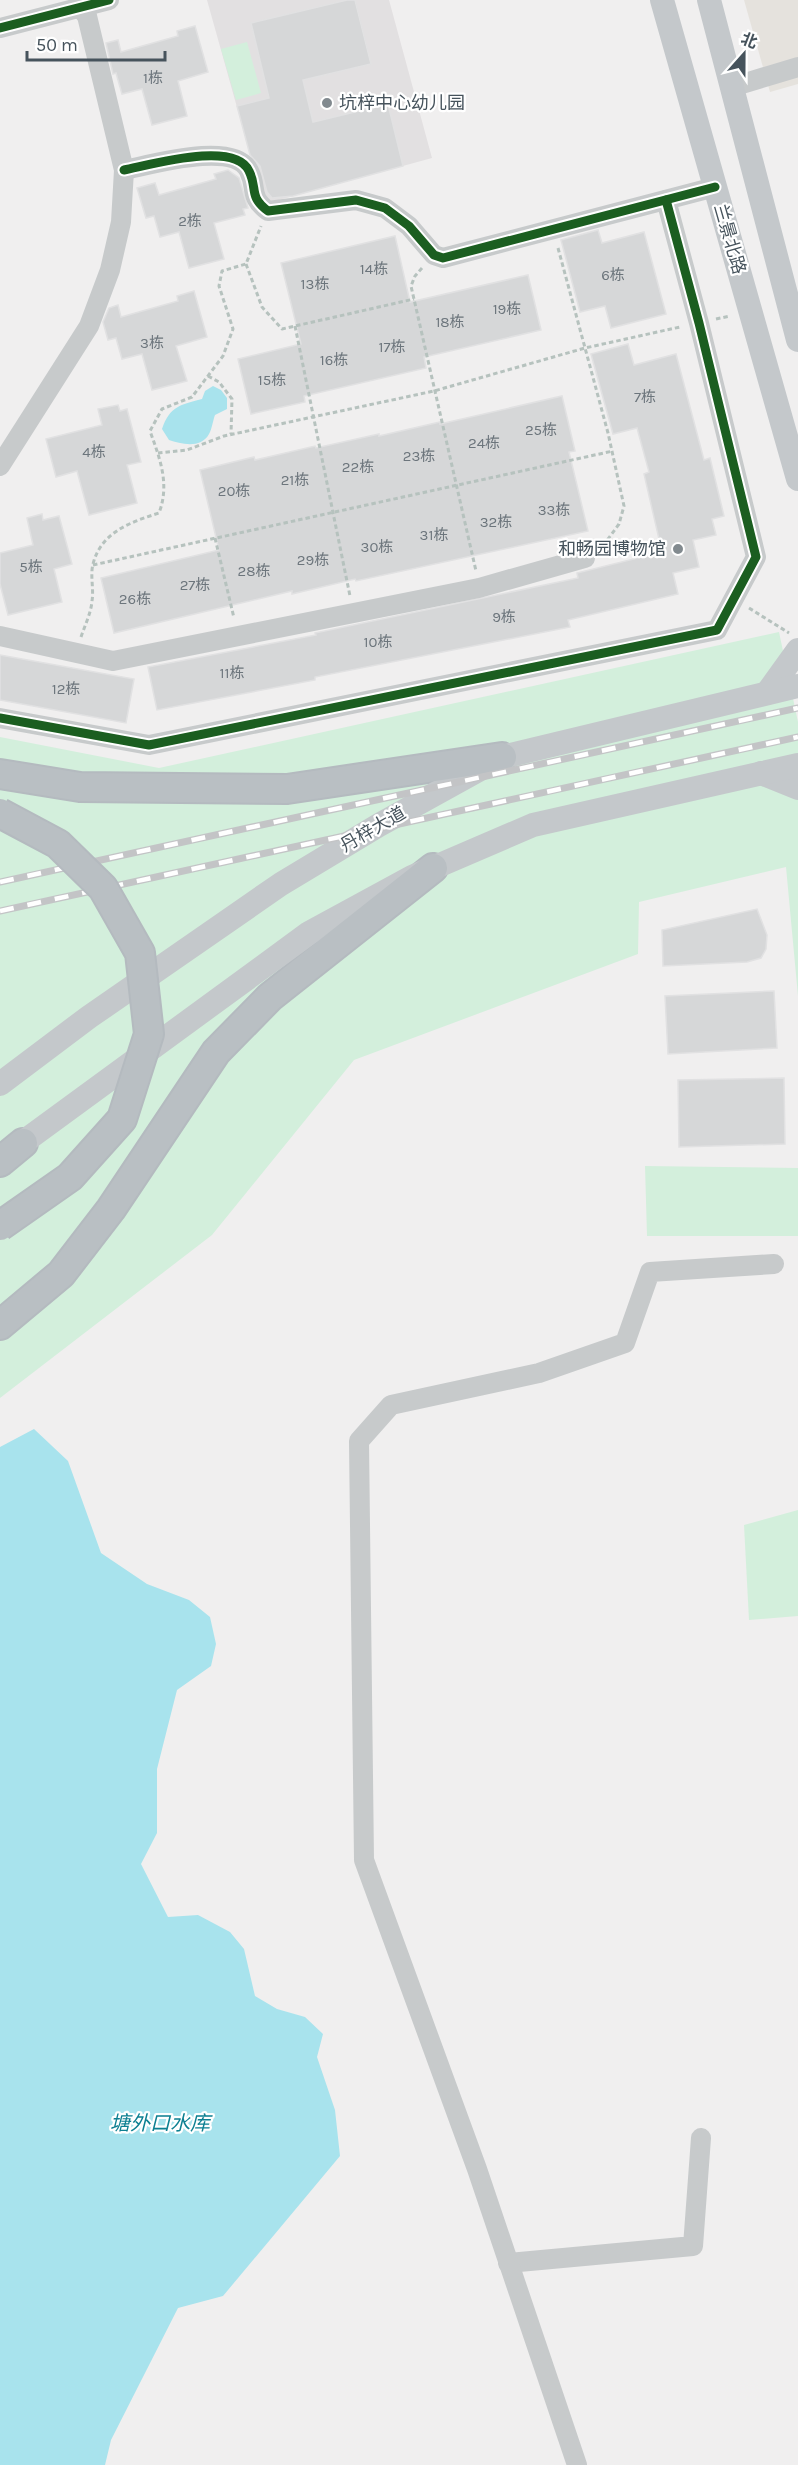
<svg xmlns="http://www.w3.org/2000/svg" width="798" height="2465" font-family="Karla,'Noto Sans SC',sans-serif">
  <rect width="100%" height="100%" fill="#f0efef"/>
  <polygon fill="#e5e2dd" points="744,0 798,0 798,84 770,92"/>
  <polygon fill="#e2e0e1" points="207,0 389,0 432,158 264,204"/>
  <g fill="#d3efdc">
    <polygon points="247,42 261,93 236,100 221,49"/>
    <polygon points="779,632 798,722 798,996 786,867 639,902 638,954 354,1060 212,1235 0,1398 0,737 159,768"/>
    <polygon points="645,1166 798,1168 798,1236 647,1236"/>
    <polygon points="798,1510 798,1616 749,1620 744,1525"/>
  </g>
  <g fill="#a8e3ed">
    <path d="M213,386l8,4 6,8v11l-12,6c-2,5 -3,14 -6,19 -8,15 -28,10 -40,6l-7,-11c8,-23 18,-24 40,-30l3,-8z"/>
    <polygon points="34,1429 68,1461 101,1553 147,1584 189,1600 210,1617 216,1644 211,1666 177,1690 157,1769 157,1833 141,1864 168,1917 198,1915 230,1932 244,1949 255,1996 277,2009 305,2017 323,2034 317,2057 335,2110 340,2156 223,2296 178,2308 111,2440 105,2465 0,2465 0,1447"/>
  </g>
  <g fill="#d6d7d8" stroke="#e1e1e2" stroke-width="1.5">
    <polygon points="347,0 355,0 371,64 303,80 313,122 388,104 403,166 293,196 272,198 267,192 260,166 250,155 237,106 269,98 251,23"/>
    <polygon points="195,26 208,72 178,81 187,116 152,125 142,89 122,94 116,73 113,74 106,43 118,40 121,52 178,36 177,31"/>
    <polygon points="228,170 239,178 248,208 243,209 245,215 214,223 224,259 189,268 179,232 160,237 154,216 146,218 137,188 155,183 159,195 216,179 214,174"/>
    <polygon points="598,230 602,243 644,232 666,314 611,328 605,306 580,312 561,240"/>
    <polygon points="395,236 410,302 528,275 541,330 424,357 426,368 304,396 305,402 251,414 238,359 301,344 281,263"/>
    <polygon points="194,291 207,337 176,346 187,381 152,390 142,354 122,359 116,338 108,340 103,322 109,308 118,305 121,317 178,301 177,296"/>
    <polygon points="628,344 634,365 676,354 704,460 710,458 724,516 712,519 716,535 693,540 699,567 673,573 678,594 568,620 570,627 315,677 315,680 157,710 148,667 316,635 315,633 578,578 577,573 662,552 644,474 649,472 637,428 613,434 591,354"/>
    <polygon points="562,396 575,451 569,452 588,531 356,581 355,579 292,594 292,591 114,633 101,578 219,550 200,470 254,457 255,460 315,446 316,448 379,434 379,436 440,422 440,424"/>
    <polygon points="118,405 120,411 127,409 141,462 127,465 137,503 89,515 77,471 56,477 46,439 102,425 98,409"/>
    <polygon points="42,514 43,520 59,516 72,564 54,569 62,602 8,615 0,584 0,553 33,545 27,518"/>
    <polygon points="0,655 134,679 126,723 0,700"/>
    <polygon points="757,909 767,935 766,949 761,958 747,962 663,966 662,930"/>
    <polygon points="774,991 777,1048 668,1054 665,996"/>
    <polygon points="784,1078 785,1144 679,1147 678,1080"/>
  </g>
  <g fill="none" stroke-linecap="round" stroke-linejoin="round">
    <defs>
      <g id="highway">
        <polyline points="0,774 80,787 287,789 502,757"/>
        <polyline points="0,1162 23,1143"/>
        <polyline points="0,1325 61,1274 111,1209 216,1052 270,997 433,868"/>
      </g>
    </defs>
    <use href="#highway" stroke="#b4babf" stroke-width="32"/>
    <g stroke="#b6c2be" stroke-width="3" stroke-dasharray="4.5 3" stroke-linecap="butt">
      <polyline points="558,248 608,433 624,506 619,524 600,550"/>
      <polyline points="246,264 262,307 282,329 414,299"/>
      <polyline points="422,268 415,276 411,286 476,571"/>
      <polyline points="716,319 730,316"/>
      <polyline points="295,326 350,596"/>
      <polyline points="208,376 219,382 232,399 231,434"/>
      <polyline points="158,453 187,450 224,436 434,391 585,348 680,327"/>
      <polyline points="215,538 234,618"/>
      <polyline points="93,565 613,451"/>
      <polyline points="749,608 789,633"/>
      <path d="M81,637c4,-12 10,-24 11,-36 2,-12 -2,-25 1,-37 8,-32 38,-42 66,-51 11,-29 1,-54 -9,-82l12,-22 30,-12 31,-41 10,-27 -14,-43 3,-15 24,-7 15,-38"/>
    </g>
    <g stroke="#c7cacb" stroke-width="20">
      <polyline points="0,28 109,0"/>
      <polyline points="732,87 798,67"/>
      <path d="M124,170c26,-5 111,-30 125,1 9,18 -1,25 19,40l88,-11 29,8 24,18 25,29 9,3 272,-71"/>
      <polyline points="0,466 89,326 110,270 121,222 124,170 87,16 80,7"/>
      <polyline points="0,636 113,661 479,588 585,558"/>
      <polyline points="0,718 149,745 717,630 756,557 699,323 666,200"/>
      <polyline points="508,2263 693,2246 701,2138"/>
      <polyline points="577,2465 477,2169 364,1860 359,1441 391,1405 539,1373 625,1343 650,1272 774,1264"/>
    </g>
    <g stroke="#c4c8cb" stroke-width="24">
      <polyline points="662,0 798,479"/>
      <polyline points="709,0 798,340"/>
      <polyline points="767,693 798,650"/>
      <polyline points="761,773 798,788"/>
      <polyline points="0,1084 89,1017 281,884 379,825 502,757 798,686"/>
      <polyline points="7,1154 309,933 412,877 533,825 798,765"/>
    </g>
    <use href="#highway" stroke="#b9bfc3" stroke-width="28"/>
    <defs>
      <g id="rail">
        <polyline points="0,882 798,708"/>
        <polyline points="0,911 798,737"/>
      </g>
    </defs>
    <use href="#rail" stroke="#c3c4c6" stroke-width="7"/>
    <use href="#rail" stroke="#fff" stroke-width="4.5" stroke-dasharray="14" stroke-linecap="butt"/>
    <defs>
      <polyline id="highway-bridge" points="0,813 58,844 103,888 140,953 149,1034 122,1119 70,1177 0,1226"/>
    </defs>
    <use href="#highway-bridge" stroke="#b4babf" stroke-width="32" stroke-linecap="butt"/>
    <use href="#highway-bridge" stroke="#b9bfc3" stroke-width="28"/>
    <defs>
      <g id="cycleway">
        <polyline points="0,28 109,0"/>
        <path d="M124,170c26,-5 111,-30 125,1 9,18 -1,25 19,40l88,-11 29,8 24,18 25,29 9,3 272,-71"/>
        <polyline points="0,718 149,745 717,630 756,557 699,323 666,200"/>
      </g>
    </defs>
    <use href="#cycleway" stroke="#fff" stroke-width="13"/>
    <use href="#cycleway" stroke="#1b5e20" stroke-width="9"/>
  </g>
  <g fill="#828a8f" stroke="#fff" stroke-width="2">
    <circle cx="327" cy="103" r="6"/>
    <circle cx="678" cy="549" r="6"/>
  </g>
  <g text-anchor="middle" stroke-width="4.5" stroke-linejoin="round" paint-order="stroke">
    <g font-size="15" fill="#6c757c">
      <text x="153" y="83">1栋</text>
      <text x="190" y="226">2栋</text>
      <text x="374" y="274">14栋</text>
      <text x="613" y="280">6栋</text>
      <text x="315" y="289">13栋</text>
      <text x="507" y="314">19栋</text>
      <text x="450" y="327">18栋</text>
      <text x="152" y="348">3栋</text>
      <text x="392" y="352">17栋</text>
      <text x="334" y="365">16栋</text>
      <text x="272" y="385">15栋</text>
      <text x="645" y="402">7栋</text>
      <text x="541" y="435">25栋</text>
      <text x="484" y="448">24栋</text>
      <text x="94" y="457">4栋</text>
      <text x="419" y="461">23栋</text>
      <text x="358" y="472">22栋</text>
      <text x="295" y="485">21栋</text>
      <text x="234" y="496">20栋</text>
      <text x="554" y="515">33栋</text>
      <text x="496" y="527">32栋</text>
      <text x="434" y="540">31栋</text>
      <text x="377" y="552">30栋</text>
      <text x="313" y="565">29栋</text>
      <text x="31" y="572">5栋</text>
      <text x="254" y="576">28栋</text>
      <text x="195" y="590">27栋</text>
      <text x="135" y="604">26栋</text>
      <text x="504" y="622">9栋</text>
      <text x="378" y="647">10栋</text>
      <text x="232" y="678">11栋</text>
      <text x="66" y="694">12栋</text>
    </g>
    <g font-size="18" fill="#46535c" stroke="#fff" text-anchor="start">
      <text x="339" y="109">坑梓中心幼儿园</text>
      <text x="666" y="555" text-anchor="end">和畅园博物馆</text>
    </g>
    <g font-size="18" fill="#46535c" stroke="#fff">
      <text transform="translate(730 239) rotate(74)" y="6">兰景北路</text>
      <text transform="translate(373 829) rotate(-30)" y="6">丹梓大道</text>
    </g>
    <g font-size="20" font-style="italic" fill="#0d8092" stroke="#fff">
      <text x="160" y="2130">塘外口水库</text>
    </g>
  </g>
  <g transform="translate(744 54) rotate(21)" stroke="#ffffff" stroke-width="4.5" paint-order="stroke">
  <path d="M0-4.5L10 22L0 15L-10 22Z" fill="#46535c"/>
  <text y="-9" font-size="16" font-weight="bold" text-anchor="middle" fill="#46535c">北</text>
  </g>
  <path d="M27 51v9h138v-9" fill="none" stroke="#46535c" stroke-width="3"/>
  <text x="36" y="51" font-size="18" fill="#46535c" stroke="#ffffff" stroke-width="4.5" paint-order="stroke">50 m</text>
</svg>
